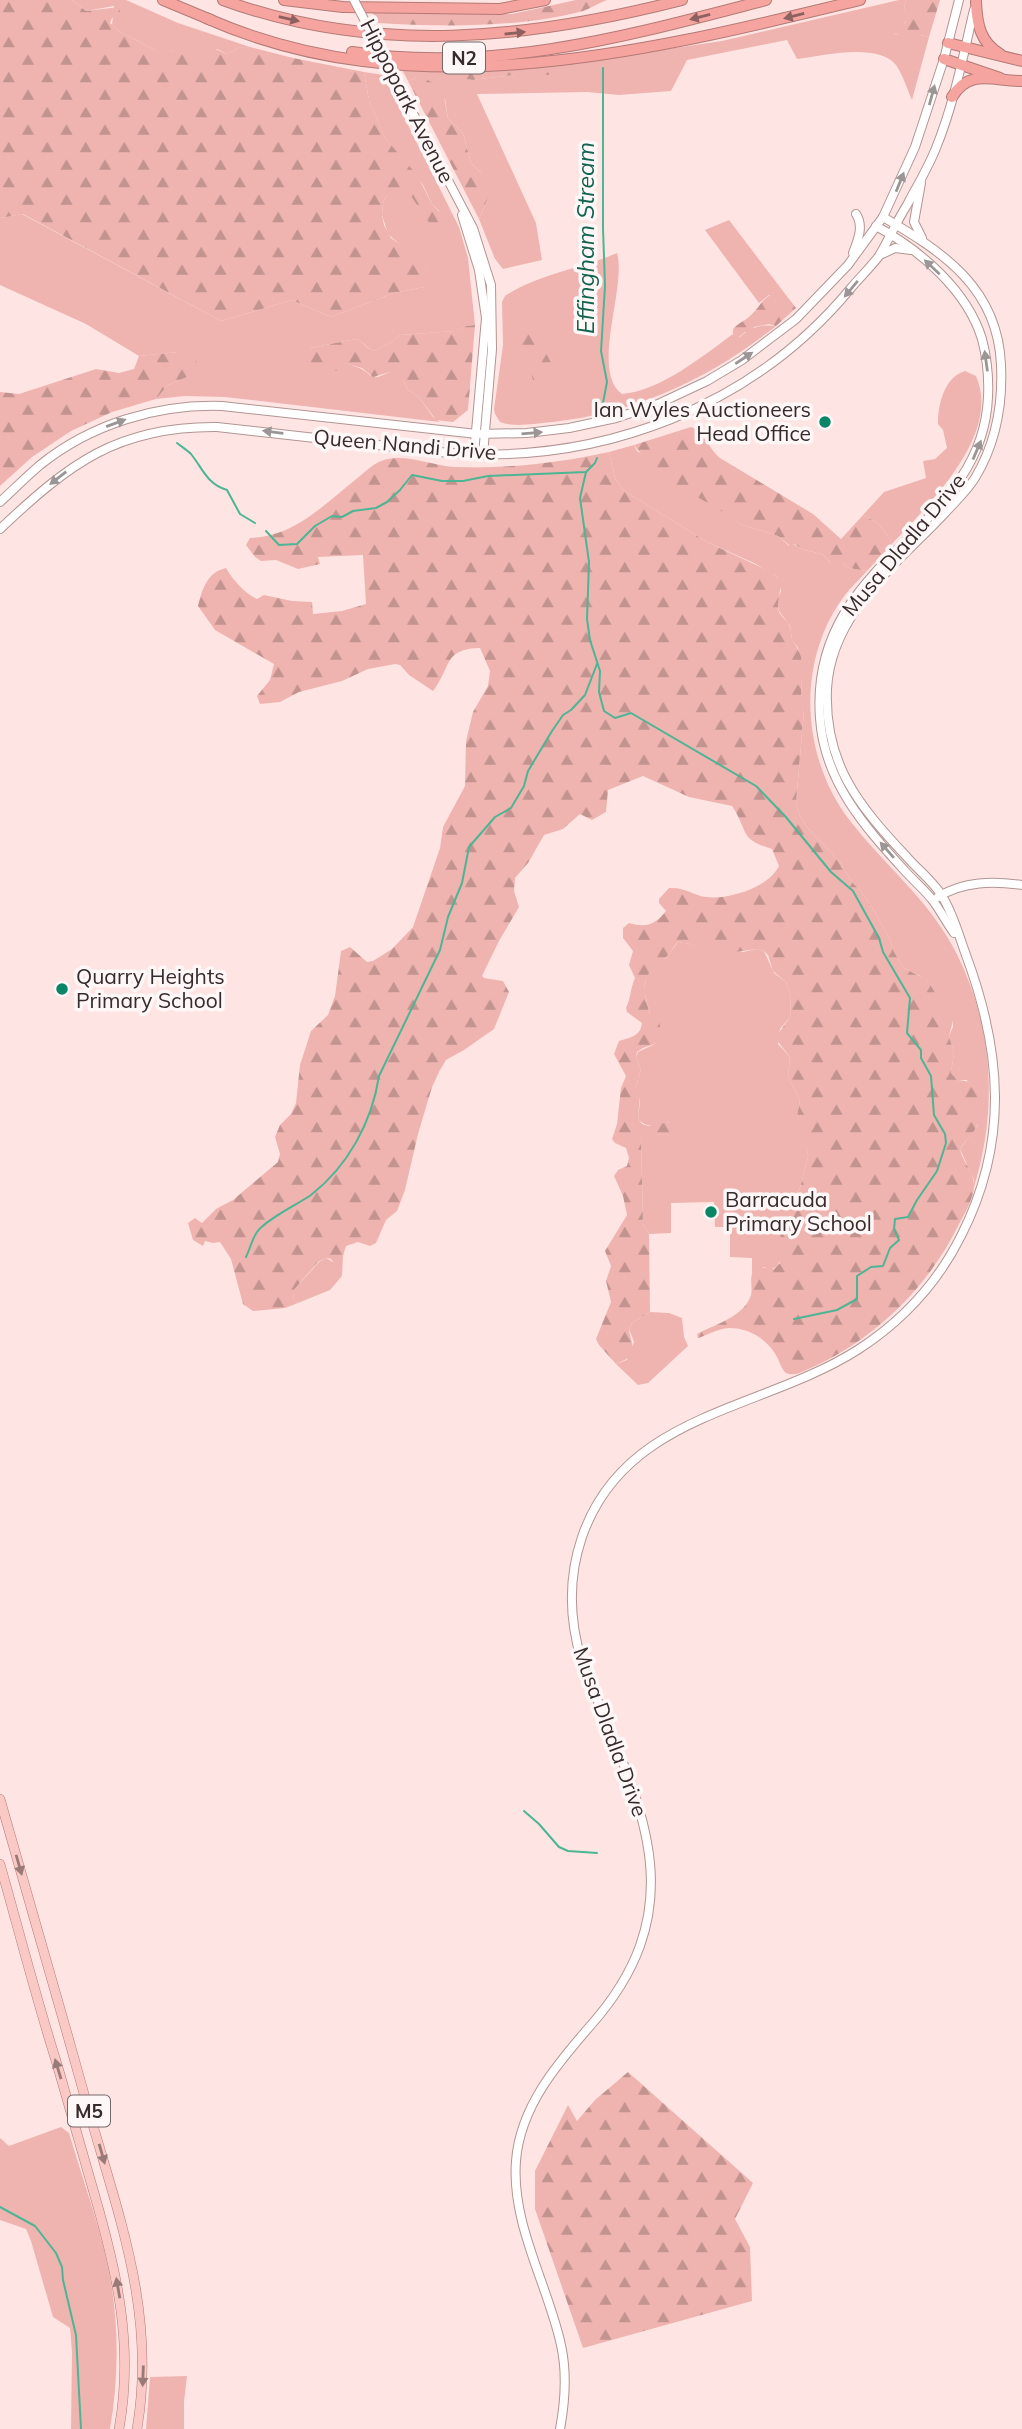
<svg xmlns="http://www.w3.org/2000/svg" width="1022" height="2429" font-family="Mulish,sans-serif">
  <defs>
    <pattern id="forest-firs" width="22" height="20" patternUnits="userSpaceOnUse" patternTransform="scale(1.75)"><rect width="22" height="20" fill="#efb4b0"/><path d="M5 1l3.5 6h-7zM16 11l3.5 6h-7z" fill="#c2938f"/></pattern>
  </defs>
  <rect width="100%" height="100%" fill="#fee5e3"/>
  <g fill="#efb4b0">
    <polygon points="72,0 126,0 178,23 250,47 238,48 227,54 217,49 195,59 170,50 155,50 120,32 112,25 114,6 86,11"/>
    <path d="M899,0h7l-2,9 4,10 -14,15c12,2 25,-1 35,3l-17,63c-5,-11 -9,-25 -16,-35 -19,-23 -73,-9 -99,-6l-10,-19 -100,20 -16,31 -52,4 -32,-3 -110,2 59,129 6,37 -39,9 -8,-10 -16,-40 9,-21 -7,-25 -10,-10 -8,-30 -15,-14 -3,-20 -29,-21 -8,3 -6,-11 49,1 20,9 44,-5h34l24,-12 149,-22z"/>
    <path d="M364,72l19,3 76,152 9,31 7,67 -9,1 -10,5 -56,4c-7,8 -16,10 -25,16 -8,-2 -11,-9 -19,-12l-46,9c8,4 17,9 26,12 14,6 24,5 35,16l7,1 12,-5 13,8 5,10 11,7 14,20 7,5 -215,-25 -40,-1 -29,3 12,-14 19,-8 -9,-25 -39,4 -53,-32 -86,-39v-67l22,-4 199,107 71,-21 39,17 63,-24 30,-6 3,-19 -39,-34 -6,-19 1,-12 3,-7 10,-5 13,3 10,11 21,7 -8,-8 -9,-19 -38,-47 -16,-38z"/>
    <polygon points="729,220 786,295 769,295 759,303 705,230"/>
    <path d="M617,253c10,34 -27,118 5,141 38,-3 81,-38 111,-60l7,3c11,-10 22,-13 36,-11 -66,53 -140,87 -223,96 -16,1 -39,6 -53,0l-5,-8 -1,-5 9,-64 -1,-43 3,-6c33,-22 75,-27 112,-43z"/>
    <path d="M965,371l11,5c26,59 -48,129 -84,168 -6,-14 -15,-23 -29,-29l21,-23 42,-14 -3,-17 12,-2 12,-11 -4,-18 -5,-6c0,-19 6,-47 27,-53z"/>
    <path d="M634,445l3,6 94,65 9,8 38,12 11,10 4,-2 11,6 18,4 9,9h11l7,5 18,3c-7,8 -15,15 -22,24 -50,66 -44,164 6,227 33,42 75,76 101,123 41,75 47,161 22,242v-7l-14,-31 18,-24 -11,-45h-10l-6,-7 3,-20 -5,-17 4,-9v-6l-33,-45 -16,-8 -10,-16 -4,-12 -15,-28 -15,-22 -9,-9 -10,-18 -35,-37 -7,-12 -3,-11 8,-93 -3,-7 1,-43 -4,-12 -6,-8 -2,-14 -11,-15 -2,-10 4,-10 -5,-15 -22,-13 -47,-21 -84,-52 -8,-12 -6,-26z"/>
    <path d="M678,942l65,10 13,-3 8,2 10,22 12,9 5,14 -1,21 -10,12 -2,15 12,13 -2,20 12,23 -3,16 9,16 2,25 -8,31 -15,21 -4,1v48c-2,7 -5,10 -12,12l-5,-3 -12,7v-16l-22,-1v-30h-15l-1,-25 -43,1v30l-22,1 -6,-10 -2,-89 25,-1 13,5 -9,-17c-12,3 -24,8 -32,-4l2,-17 -4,-15 5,-17 -5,-12 2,-5 19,-9 -13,-53 2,-12 9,-14 11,-6z"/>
    <polygon points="326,1258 336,1264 342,1276 330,1290 298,1303 294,1300 293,1291 319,1262"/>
    <polygon points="650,1312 669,1313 682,1318 684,1337 688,1346 648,1383 638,1385 616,1364 627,1360 634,1342 629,1329 632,1323"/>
    <path d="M61,2127l8,6c15,51 35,104 43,156 7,47 6,94 -2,140h-39l1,-77 -2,-24 -17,-11 -22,-76 -5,-12 -26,-9v-82l9,8z"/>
    <polygon points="187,2376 184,2402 184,2429 146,2429 150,2377"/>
  </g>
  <g fill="url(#forest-firs)">
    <polygon points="0,0 72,0 86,11 119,7 120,12 112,18 110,23 120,32 155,50 170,50 195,58 215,49 227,54 238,48 250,47 293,58 364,72 369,100 385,138 417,175 432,204 442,215 442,219 434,226 430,224 411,196 396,192 386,196 383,203 382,215 384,225 391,238 409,250 427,268 432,275 431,282 424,287 394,293 331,317 292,300 221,321 23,214 0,218"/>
    <path d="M576,0h31c-8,3 -16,8 -24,11 -62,17 -142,16 -205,12l-6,-11 140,2z"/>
    <path d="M906,0h34l-11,37c-13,-5 -26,3 -39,-6l4,-5 11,-3 2,-4 -3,-10z"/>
    <polygon points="573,63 573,66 570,70 549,75 515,75 472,80 454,76 451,71"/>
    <polygon points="416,78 425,78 443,90 448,119 463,133 471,163 481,173 488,186 488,198 479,219 408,81"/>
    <path d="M774,293l12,2 10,13 -20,18 -7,-2 -15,3 -3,5h-6l-6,5 -6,-3v-5c6,-7 13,-8 19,-15 9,-8 9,-15 22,-21z"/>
    <path d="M475,325l-7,85 -15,12 -17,-2 -17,-23 -11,-7 -5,-10 -9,-2 -4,-6 -17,5 -11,-9 -22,-6 3,3 -3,6c-16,-1 -35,2 -44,-13l14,-10 46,-9c8,3 10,10 19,12 9,-6 18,-8 25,-16l55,-4 11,-5z"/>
    <path d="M527,330c12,14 43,45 15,58l-8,-4 -5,-20 -9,-19 3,-12z"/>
    <polygon points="178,352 192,352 199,368 187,377 168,385 156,399 112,412 71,431 32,457 0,486 0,392 19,394 96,369 119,373 134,369 139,356"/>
    <path d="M691,427c13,5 18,22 29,31l93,56 28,25 22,-24c14,6 23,15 29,29l-25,27 -18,-3 -7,-5h-11l-9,-9 -18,-4 -10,-6 -4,2 -12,-10 -38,-12 -10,-8 -53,-31 -29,-22 -14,-18z"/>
    <path d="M609,452l6,26 8,12 84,52 64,30c18,14 3,24 8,40 3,6 8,8 10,13 3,5 1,11 4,16 4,7 8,12 9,20 2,16 -4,34 2,49l-8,93 3,11 7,12 35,37 10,18 9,9 15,22 15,28 4,12 10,16 23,12 26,41 -4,15 5,17 -3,20 6,7c28,1 30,25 20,46 -5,9 -12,15 -17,23 2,12 13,21 14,35 1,12 -9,29 -15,40 -33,68 -91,122 -162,150 -5,0 -7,1 -11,-1 -4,-3 -6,-10 -8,-14 -9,-19 -28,-31 -49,-31 -12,1 -21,7 -31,10l-1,-4c17,-9 48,-18 54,-39 2,-7 -2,-17 2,-23 5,-8 14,-2 21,-3l6,-6 1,-53 5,-1 14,-21 8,-31 -3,-25 -8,-16 3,-16 -12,-23 2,-20 -15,-19 15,-21 1,-21 -5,-14 -13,-11 -5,-16 -4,-4 -8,-2 -20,3 -58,-10c-5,5 -9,14 -15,18 -24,18 -20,27 -13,55l9,6 2,10 -4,12 -14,5 -6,4 -1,5 5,12 -5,17 4,7 -2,25 4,6 6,2 22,-4 10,12 -1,6 -13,-6 -25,2 2,88 6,10 1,78 -18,11 -3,6c3,21 12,25 -13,35l-17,-19 -3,-6 15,-37 -5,-21 5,-15 -6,-15 22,-36 -4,-19 -9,-20 4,-6 9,-4 2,-8 -3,-10 -11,-5 -3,-4 5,-15 4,-36 5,-12 -12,-22 5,-13c12,-4 21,-4 23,-18l-15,-11 -1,-4c5,-10 4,-19 9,-30l-6,-13 4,-14 -10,-13v-10l6,-5c17,5 26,2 37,-12l-7,-8v-4l10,-11c17,-1 23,7 37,9 23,3 63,-10 73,-31l-7,-17c-34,-10 -23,-18 -40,-43l-43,-9 -46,-21 -35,14 -2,22 -14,8 -12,-6 -17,15 -19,6 -16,28 -13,15 -1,13 5,16 -20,34 -17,35 2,2 19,3 6,11 -15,37 -30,21 -18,10 -6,10 -8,17 -14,47 -13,56 -8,21 -11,9 -10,23 -6,3 -12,-4 -12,4 -3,10 -1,20 -11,-17 -5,-1 -8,4 -25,29 1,9 4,3 -13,5 -32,3 -10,-7 -12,-45 -11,-17 -7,1 -8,-2 -2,5 -10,-6 -5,-17 7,-5 7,5 14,-14 17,-9 45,-38 2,-8 -5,-17 5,-12 11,-11 5,-11 4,-38 11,-34 17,-16 7,-19 6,-45 9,-4 17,15 6,-1 19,-12 21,-22 27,-79 3,-21 22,-41 1,-45 7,-29 15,-26 2,-15 -10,-23c-37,1 -28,18 -47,43l-24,-16 -9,-10 -5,-1 -27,5 -26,12 -43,11 -19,10 -20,2 -3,-8 13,-16 4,-16 -59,-34 -17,-24c4,-16 9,-34 28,-38 8,13 17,24 31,31l7,-4 28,6 20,1 1,12 29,-3 24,-7 -3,-49 -45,2 2,7 -22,5 -22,-9 -15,1 -6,-4 -9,-12 4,-7c45,-2 71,-31 105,-58 8,-6 16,-15 26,-19 23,-9 51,5 74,6 51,2 104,-4 154,-15z"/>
    <polygon points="628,2072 753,2183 735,2219 750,2247 752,2301 583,2348 535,2209 535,2171 568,2105 577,2121 595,2100"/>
  </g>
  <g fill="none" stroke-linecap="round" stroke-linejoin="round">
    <g stroke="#4db594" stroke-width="2">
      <polyline points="602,408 607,382 601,351 605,286 603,228 603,68"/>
      <path d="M177,443c5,4 10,7 14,11 12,15 16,30 36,36l13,24 15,9"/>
      <polyline points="586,472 580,498 589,562 587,619 590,640 600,671 599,692 604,711 615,718 631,713 756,786 785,816 831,872 853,891 879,938 883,952 910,998 907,1033 921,1050 921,1058 931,1076 934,1115 945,1134 946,1143 937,1171 917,1200 908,1217 895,1219 894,1229 899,1240 890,1248 883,1266 871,1267 857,1276 857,1299 837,1310 794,1319"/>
      <polyline points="266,531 279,545 297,544 315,526 332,516 342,517 353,511 376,508 387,502 400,490 412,475 442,481 463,481 488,476 586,472 595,463 597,458"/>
      <path d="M246,1257c4,-8 6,-18 11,-25 8,-12 41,-28 54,-37 37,-29 61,-73 68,-119l61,-126 8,-33 14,-34 7,-36 26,-30 16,-9 13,-22 4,-15 24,-40 11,-16 8,-5 14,-15 12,-31"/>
      <polyline points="524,1811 539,1824 559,1847 568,1851 597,1853"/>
      <polyline points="0,2207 35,2226 56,2253 62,2267 63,2280 76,2335 81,2429"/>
    </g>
    <defs>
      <g id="secondary">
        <polyline points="395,79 473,228 491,285 492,349 483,455"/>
        <polyline points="921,183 914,222 922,238"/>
        <polyline points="462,215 479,270 486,318 474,454"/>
        <path d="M876,226c44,24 91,64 106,113 5,19 7,38 6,58 -4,99 -96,139 -143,215 -20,33 -28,67 -25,106 4,63 44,108 85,153 9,10 21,20 29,31 7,10 13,21 20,31"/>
        <path d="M853,253c5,-13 11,-27 3,-39"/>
        <polyline points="880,255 895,248 911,250"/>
        <path d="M0,502c13,-12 26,-25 40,-37 51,-41 117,-61 182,-59l255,28 50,-1 42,-5 47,-10 42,-14 49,-23 35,-21 54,-41 52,-54 35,-48 32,-70 29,-88 15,-59"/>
        <path d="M0,529c69,-65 117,-103 217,-102l232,26c153,11 304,-46 402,-165 9,-11 20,-21 28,-32 10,-17 18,-35 28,-51 10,-19 21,-37 29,-57 18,-44 27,-92 38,-138"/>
        <path d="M938,897c26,-16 55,-16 84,-12"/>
        <path d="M560,2429c5,-27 7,-57 1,-84 -13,-60 -50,-121 -45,-184 4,-54 41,-97 75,-136 112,-127 42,-231 -9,-363 -13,-42 -14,-84 0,-125 43,-125 181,-126 277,-188 43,-28 79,-67 102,-113 48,-94 41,-184 5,-281 -7,-19 -13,-42 -24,-59 -8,-14 -25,-27 -36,-40 -48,-51 -82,-93 -79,-167 4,-76 70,-125 118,-176 10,-11 22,-22 30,-35 21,-35 28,-72 26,-113 -3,-77 -58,-113 -118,-148"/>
      </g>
      <g id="primary">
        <path d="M0,1799c29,100 58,201 86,302 31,111 71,210 51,328"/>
        <path d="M0,1864c19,67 36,134 57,200 12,43 25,86 37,129 23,79 40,153 25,236"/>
      </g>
      <g id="highway">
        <polyline points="163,0 211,20"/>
        <path d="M223,0c153,56 306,39 459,0"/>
        <polyline points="284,0 343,7 500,9 545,0"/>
        <path d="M976,2c1,22 4,40 24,52"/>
        <path d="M206,18c209,93 443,33 654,-18"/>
        <polyline points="948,43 1022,61"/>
        <path d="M352,52c142,22 279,-17 414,-52"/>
        <polyline points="944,59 1000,78"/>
        <path d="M952,97c18,-29 41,-16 70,-16"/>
      </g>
    </defs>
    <use href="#secondary" stroke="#b29593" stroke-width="10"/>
    <use href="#primary" stroke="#b37a76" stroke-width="10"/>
    <use href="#highway" stroke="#b37a76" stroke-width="12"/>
    <use href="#secondary" stroke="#fff" stroke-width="8"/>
    <use href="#primary" stroke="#fac8c5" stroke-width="9"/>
    <use href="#highway" stroke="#f6a49f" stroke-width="10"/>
    <defs>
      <polyline id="secondary-bridge" points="354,0 395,79"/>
    </defs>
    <use href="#secondary-bridge" stroke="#b29593" stroke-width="10" stroke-linecap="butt"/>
    <use href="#secondary-bridge" stroke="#fff" stroke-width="8"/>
  </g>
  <defs><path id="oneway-solid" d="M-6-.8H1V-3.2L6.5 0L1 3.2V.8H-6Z" transform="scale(1.75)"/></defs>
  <g fill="#8d615f">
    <use href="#oneway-solid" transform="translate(794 16) rotate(166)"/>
    <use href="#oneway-solid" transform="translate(700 17) rotate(166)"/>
    <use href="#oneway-solid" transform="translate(289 19) rotate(13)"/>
    <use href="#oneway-solid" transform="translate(515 33) rotate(-6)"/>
  </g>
  <g fill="#9b9595">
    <use href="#oneway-solid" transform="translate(932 95) rotate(-75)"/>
    <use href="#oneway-solid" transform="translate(900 182) rotate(-68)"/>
    <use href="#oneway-solid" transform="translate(932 267) rotate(-137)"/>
    <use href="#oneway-solid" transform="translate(851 289) rotate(130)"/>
    <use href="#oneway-solid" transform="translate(744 358) rotate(-34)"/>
    <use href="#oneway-solid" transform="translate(986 361) rotate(-98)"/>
    <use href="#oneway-solid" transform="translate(116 423) rotate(-20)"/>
    <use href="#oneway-solid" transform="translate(273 432) rotate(-173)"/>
    <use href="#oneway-solid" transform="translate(532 433) rotate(-5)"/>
    <use href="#oneway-solid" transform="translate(977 450) rotate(-67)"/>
    <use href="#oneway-solid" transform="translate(58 478) rotate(142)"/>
    <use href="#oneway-solid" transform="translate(887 850) rotate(-131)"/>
  </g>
  <g fill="#987a78">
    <use href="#oneway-solid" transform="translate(19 1865) rotate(74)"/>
    <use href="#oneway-solid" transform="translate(58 2069) rotate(-107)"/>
    <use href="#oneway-solid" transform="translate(102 2154) rotate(74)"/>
    <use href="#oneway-solid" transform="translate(118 2288) rotate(-100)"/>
    <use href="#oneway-solid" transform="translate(143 2376) rotate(92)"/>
  </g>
  <g fill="#0a8667" stroke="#fef7f7" stroke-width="2.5">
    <circle cx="825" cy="422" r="7"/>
    <circle cx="62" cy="989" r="7"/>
    <circle cx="711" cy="1212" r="7"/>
  </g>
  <g text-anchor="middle" stroke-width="7" stroke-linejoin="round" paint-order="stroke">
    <g fill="#fef7f7" stroke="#736868" stroke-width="2">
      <rect x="443" y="42.5" width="42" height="31" rx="5"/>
      <rect x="68" y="2095.5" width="42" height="31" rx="5"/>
    </g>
    <g font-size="19" font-weight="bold" fill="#372b2b">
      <text x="464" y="65">N2</text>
      <text x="89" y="2118">M5</text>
    </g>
    <g font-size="21" fill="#372b2b" stroke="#fef7f7">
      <text transform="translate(407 101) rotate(63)" y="7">Hippopark Avenue</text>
      <text transform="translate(405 445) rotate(5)" y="7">Queen Nandi Drive</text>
      <text transform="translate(904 545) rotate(-50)" y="7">Musa Dladla Drive</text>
      <text transform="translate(610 1732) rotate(70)" y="7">Musa Dladla Drive</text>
    </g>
    <g font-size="21" fill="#372b2b" stroke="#fef7f7" text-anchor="start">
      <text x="811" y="417" text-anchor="end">Ian Wyles Auctioneers<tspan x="811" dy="24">Head Office</tspan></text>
      <text x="76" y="984">Quarry Heights<tspan x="76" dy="24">Primary School</tspan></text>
      <text x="725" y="1207">Barracuda<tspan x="725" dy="24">Primary School</tspan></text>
    </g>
    <g font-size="23" font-style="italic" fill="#13644e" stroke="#fef7f7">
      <text transform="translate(586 238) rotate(-90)" y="8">Effingham Stream</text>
    </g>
  </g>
</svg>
